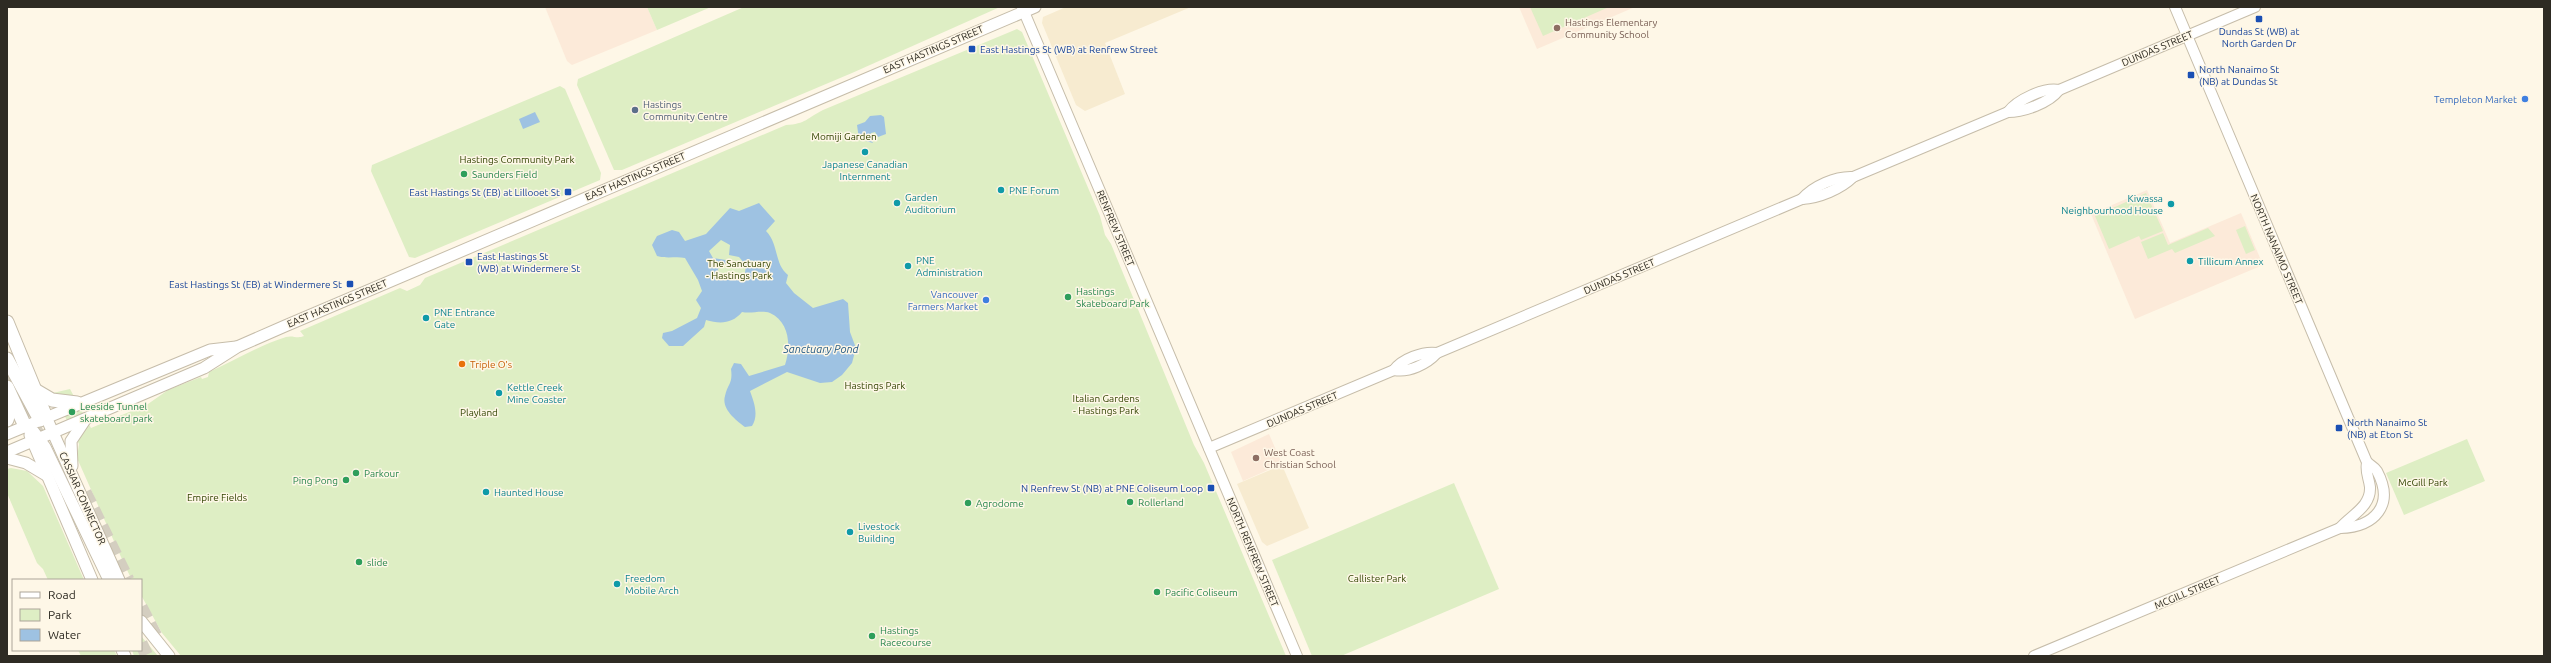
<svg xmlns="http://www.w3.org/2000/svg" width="2551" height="663" font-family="Ubuntu,sans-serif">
  <rect width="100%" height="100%" fill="#fef7e7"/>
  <g fill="#f7ebd0">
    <polygon points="1066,7 1191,7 1105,43 1125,94 1085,111 1076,105 1042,23 1043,17"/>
    <polygon points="1282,465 1309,528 1267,546 1262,542 1237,484"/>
  </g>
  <g fill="#fcead9">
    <polygon points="545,7 647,7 657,30 572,65 567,61"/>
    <polygon points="1519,7 1635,7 1537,49"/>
    <polygon points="2147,190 2170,243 2241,213 2263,265 2135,319 2091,214"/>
    <polygon points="1269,434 1282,464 1243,481 1231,452"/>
  </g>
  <g fill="#deeec4">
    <polygon points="647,7 711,7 657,30"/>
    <polygon points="744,7 1000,7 852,73 622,170 614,170 577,85 578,79"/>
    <polygon points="1530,7 1609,7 1543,36"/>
    <path d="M1017,29l5,3 78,184 5,19 6,9 83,201 10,18 82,193h-1105l-19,-23 -21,-38v-15h-9l-7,-14 -48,-108 2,-14 -26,-51 17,-4 21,39 57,-24 20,-14 33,-13 1,2 6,-2 1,-5c25,-11 51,-27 77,-35 7,-2 11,2 18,-1l-4,-5 100,-43 7,3 13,-6 5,-7 361,-153c20,-1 21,-7 37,-15z"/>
    <polygon points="560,86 565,89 601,173 600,180 415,258 409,257 371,171 372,165"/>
    <polygon points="2146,193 2163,231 2141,240 2139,236 2109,249 2095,216"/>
    <polygon points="2245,226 2255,250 2246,254 2236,230"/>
    <polygon points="2208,228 2215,236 2175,253 2172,249 2148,259 2141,242 2163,233 2168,245"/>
    <polygon points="2467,439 2485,481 2404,515 2386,473"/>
    <polygon points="11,468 27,471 43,486 84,580 48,580 43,569 37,563 7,493 7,469"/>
    <polygon points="1454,483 1499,589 1341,656 1312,656 1272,560"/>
    <polygon points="141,636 158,656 134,656 132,650 141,650"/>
    <polygon points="78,650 114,650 117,656 81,656"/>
  </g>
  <g fill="#9ec2e2" fill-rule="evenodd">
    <polygon points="535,112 540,122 523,129 519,119"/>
    <polygon points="881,115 884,117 886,134 878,137 875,132 871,133 869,136 873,143 859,139 857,125 865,122 870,116"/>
    <path d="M759,203l16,18 -9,10c13,13 8,33 22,44l-2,8 8,10 19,15 30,-9 5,4 2,29 6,16 -4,15 -10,12 -10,7 -12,1 -33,-11 -37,19c4,11 9,24 2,35l-7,1c-8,-6 -24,-18 -20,-31 3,-13 8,-12 6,-27l3,-6 7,1 8,12 36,-11c6,-18 5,-43 -15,-52 -9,-3 -19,1 -28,-1 -10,12 -22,12 -36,8l-2,7 -21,19h-14l-7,-8 1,-5 9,-2 25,-13 4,-10 -5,-8 6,-9 -4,-11 -13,-22c-9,-2 -17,1 -28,-2l-5,-11 5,-9 15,-6 7,2 6,9 21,-7 24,-26 9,3zM721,240l9,5 -1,10 10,2 7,8 -1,8 -5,4 -8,-1 -8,3 -7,-7 3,-7 8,-2 -2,-3 -13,-2 -4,-7z"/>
  </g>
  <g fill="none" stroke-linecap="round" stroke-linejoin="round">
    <g stroke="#d4cec0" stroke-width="13" stroke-dasharray="13 6" stroke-linecap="butt">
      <polyline points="7,371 38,434"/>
      <polyline points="85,492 128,580"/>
      <polyline points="141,607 156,636"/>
      <polyline points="141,643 147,656"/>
    </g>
    <defs>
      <g id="secondary">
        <polyline points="1022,7 1297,656"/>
        <path d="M2008,112c9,-12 36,-25 51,-22"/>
        <path d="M1802,199c11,-13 34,-23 51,-22"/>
        <path d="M1394,370c15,3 33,-6 43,-17l365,-154c17,-1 39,-10 51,-22l155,-65c16,0 41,-9 51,-22l196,-83"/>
        <path d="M1209,448l185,-78c8,-11 29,-19 43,-17"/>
        <path d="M2340,528c11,-13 31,-21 30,-41 -1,-9 -5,-15 -3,-24"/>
        <path d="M2034,656l306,-128c35,-1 55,-23 37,-57 -3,-5 -9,-6 -11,-11l-191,-453"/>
      </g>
      <g id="primary">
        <polyline points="46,417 119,580"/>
        <polyline points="25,426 34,432 45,447 109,580"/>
        <polyline points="7,434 210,350 236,347"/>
        <polyline points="30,435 92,580"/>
        <polyline points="7,452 204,368 237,347 285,326 1035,7"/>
        <polyline points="7,458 26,463 46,475"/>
        <polyline points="72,466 71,441 85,420"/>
        <polyline points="141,621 169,656"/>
        <polyline points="122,650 125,656"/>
      </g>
      <g id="highway">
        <polyline points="7,322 46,417"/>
        <polyline points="7,359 40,420"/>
        <polyline points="7,387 25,426"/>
        <polyline points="35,390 52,400 77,403"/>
        <polyline points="7,420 10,410 10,396"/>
      </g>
    </defs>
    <use href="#secondary" stroke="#c6bdaa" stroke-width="12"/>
    <use href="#primary" stroke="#c6bdaa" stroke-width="13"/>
    <use href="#highway" stroke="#c6bdaa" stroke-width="15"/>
    <use href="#secondary" stroke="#fff" stroke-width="10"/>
    <use href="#primary" stroke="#fff" stroke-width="11"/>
    <use href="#highway" stroke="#fff" stroke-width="13"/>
  </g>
  <g fill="#1a4fb4" stroke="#fef7e7" stroke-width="1.5">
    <rect x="2255" y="15" width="8" height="8" rx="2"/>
    <rect x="968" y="45" width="8" height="8" rx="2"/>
    <rect x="2187" y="71" width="8" height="8" rx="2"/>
    <rect x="564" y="188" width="8" height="8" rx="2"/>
    <rect x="465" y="258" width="8" height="8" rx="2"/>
    <rect x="346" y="280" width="8" height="8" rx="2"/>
    <rect x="2335" y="424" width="8" height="8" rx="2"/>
    <rect x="1207" y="484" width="8" height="8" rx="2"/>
  </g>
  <g fill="#8d6e63" stroke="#fef7e7" stroke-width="1.5">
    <circle cx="1557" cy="28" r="4"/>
    <circle cx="1256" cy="458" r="4"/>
  </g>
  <g fill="#3f7fe0" stroke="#fef7e7" stroke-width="1.5">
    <circle cx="2525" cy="99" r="4"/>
    <circle cx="986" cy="300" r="4"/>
  </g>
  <circle fill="#5c6f8a" stroke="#fef7e7" stroke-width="1.5" cx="635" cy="110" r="4"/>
  <g fill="#0f9aa8" stroke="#fef7e7" stroke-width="1.5">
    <circle cx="865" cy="152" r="4"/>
    <circle cx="1001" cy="190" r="4"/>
    <circle cx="897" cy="203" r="4"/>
    <circle cx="2171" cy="204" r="4"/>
    <circle cx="2190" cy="261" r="4"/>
    <circle cx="908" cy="266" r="4"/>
    <circle cx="426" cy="318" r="4"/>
    <circle cx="499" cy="393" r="4"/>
    <circle cx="486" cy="492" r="4"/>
    <circle cx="850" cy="532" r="4"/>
    <circle cx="617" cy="584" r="4"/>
  </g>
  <g fill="#2e9e5b" stroke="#fef7e7" stroke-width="1.5">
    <circle cx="464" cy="174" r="4"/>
    <circle cx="1068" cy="297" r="4"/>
    <circle cx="72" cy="412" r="4"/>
    <circle cx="356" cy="473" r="4"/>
    <circle cx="346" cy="480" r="4"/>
    <circle cx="1130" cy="502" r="4"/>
    <circle cx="968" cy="503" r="4"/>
    <circle cx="359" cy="562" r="4"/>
    <circle cx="1157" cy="592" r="4"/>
    <circle cx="872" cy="636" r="4"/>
  </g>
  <circle fill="#e8710a" stroke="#fef7e7" stroke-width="1.5" cx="462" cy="364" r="4"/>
  <g text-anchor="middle" stroke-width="3" stroke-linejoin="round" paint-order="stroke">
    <g font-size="10" fill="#785e54" stroke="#fef7e7" text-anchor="start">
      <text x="1565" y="26">Hastings Elementary<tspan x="1565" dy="12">Community School</tspan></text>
      <text x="1264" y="456">West Coast<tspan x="1264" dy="12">Christian School</tspan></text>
    </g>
    <g font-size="10" fill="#164399" stroke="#fef7e7" text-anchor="start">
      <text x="2259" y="35" text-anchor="middle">Dundas St (WB) at<tspan x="2259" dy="12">North Garden Dr</tspan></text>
      <text x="980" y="53">East Hastings St (WB) at Renfrew Street</text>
      <text x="2199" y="73">North Nanaimo St<tspan x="2199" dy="12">(NB) at Dundas St</tspan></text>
      <text x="560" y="196" text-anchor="end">East Hastings St (EB) at Lillooet St</text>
      <text x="477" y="260">East Hastings St<tspan x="477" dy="12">(WB) at Windermere St</tspan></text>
      <text x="342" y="288" text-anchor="end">East Hastings St (EB) at Windermere St</text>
      <text x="2347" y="426">North Nanaimo St<tspan x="2347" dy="12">(NB) at Eton St</tspan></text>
      <text x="1203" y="492" text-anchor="end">N Renfrew St (NB) at PNE Coliseum Loop</text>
    </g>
    <g font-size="10" fill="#2e2b23" stroke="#fef7e7">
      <text transform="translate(2157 48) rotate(-23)" y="4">DUNDAS STREET</text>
      <text transform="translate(933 49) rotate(-23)" y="4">EAST HASTINGS STREET</text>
      <text transform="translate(635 176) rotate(-23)" y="4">EAST HASTINGS STREET</text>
      <text transform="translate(1116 228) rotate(67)" y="4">RENFREW STREET</text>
      <text transform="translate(2277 249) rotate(67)" y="4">NORTH NANAIMO STREET</text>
      <text transform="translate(1619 276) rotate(-23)" y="4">DUNDAS STREET</text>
      <text transform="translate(337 303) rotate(-23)" y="4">EAST HASTINGS STREET</text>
      <text transform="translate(1302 409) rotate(-23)" y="4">DUNDAS STREET</text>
      <text transform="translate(83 498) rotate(66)" y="4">CASSIAR CONNECTOR</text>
      <text transform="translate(1253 552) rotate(67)" y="4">NORTH RENFREW STREET</text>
      <text transform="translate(2187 592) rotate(-23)" y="4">MCGILL STREET</text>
    </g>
    <g font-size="10" fill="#366cbe" stroke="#fef7e7" text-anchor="end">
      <text x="2517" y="103">Templeton Market</text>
      <text x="978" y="298">Vancouver<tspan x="978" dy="12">Farmers Market</tspan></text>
    </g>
    <g font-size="10" fill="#4e5e75" stroke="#fef7e7" text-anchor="start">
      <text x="643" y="108">Hastings<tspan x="643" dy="12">Community Centre</tspan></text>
    </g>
    <g font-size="10" fill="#314300" stroke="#fef7e7">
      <text x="844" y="140">Momiji Garden</text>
      <text x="517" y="163">Hastings Community Park</text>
      <text x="739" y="267">The Sanctuary<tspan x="739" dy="12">- Hastings Park</tspan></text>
      <text x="875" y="389">Hastings Park</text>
      <text x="1106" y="402">Italian Gardens<tspan x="1106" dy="12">- Hastings Park</tspan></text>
      <text x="479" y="416">Playland</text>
      <text x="2423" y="486">McGill Park</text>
      <text x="217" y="501">Empire Fields</text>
      <text x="1377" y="582">Callister Park</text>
    </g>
    <g font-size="10" fill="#0d838f" stroke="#fef7e7" text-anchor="start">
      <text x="865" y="168" text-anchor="middle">Japanese Canadian<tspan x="865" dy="12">Internment</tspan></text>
      <text x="1009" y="194">PNE Forum</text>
      <text x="905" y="201">Garden<tspan x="905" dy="12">Auditorium</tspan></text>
      <text x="2163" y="202" text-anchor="end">Kiwassa<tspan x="2163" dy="12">Neighbourhood House</tspan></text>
      <text x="916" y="264">PNE<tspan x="916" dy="12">Administration</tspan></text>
      <text x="2198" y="265">Tillicum Annex</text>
      <text x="434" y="316">PNE Entrance<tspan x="434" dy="12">Gate</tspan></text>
      <text x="507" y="391">Kettle Creek<tspan x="507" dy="12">Mine Coaster</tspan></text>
      <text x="494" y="496">Haunted House</text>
      <text x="858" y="530">Livestock<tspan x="858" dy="12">Building</tspan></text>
      <text x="625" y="582">Freedom<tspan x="625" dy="12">Mobile Arch</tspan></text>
    </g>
    <g font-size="10" fill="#27864d" stroke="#fef7e7" text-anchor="start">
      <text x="472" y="178">Saunders Field</text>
      <text x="1076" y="295">Hastings<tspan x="1076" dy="12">Skateboard Park</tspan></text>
      <text x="80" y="410">Leeside Tunnel<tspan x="80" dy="12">skateboard park</tspan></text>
      <text x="364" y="477">Parkour</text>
      <text x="338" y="484" text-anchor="end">Ping Pong</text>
      <text x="1138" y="506">Rollerland</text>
      <text x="976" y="507">Agrodome</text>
      <text x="367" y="566">slide</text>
      <text x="1165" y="596">Pacific Coliseum</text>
      <text x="880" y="634">Hastings<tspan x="880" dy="12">Racecourse</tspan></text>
    </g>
    <g font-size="10" fill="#c56008" stroke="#fef7e7" text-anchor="start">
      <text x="470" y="368">Triple O's</text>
    </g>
    <g font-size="11" font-style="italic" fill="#255c86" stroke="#fef7e7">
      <text x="821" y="353">Sanctuary Pond</text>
    </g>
  </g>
  <rect width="2551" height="663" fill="none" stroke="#2e2b23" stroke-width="16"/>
  <rect x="12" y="579" width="130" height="72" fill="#fef7e7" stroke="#aba599"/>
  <rect x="20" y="592" width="20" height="6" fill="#ffffff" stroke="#aba599"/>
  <text x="48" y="599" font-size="12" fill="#2e2b23">Road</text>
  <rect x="20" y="609" width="20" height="12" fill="#deeec4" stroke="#aba599"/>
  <text x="48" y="619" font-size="12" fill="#2e2b23">Park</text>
  <rect x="20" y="629" width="20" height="12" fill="#9ec2e2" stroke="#aba599"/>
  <text x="48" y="639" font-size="12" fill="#2e2b23">Water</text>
</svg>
